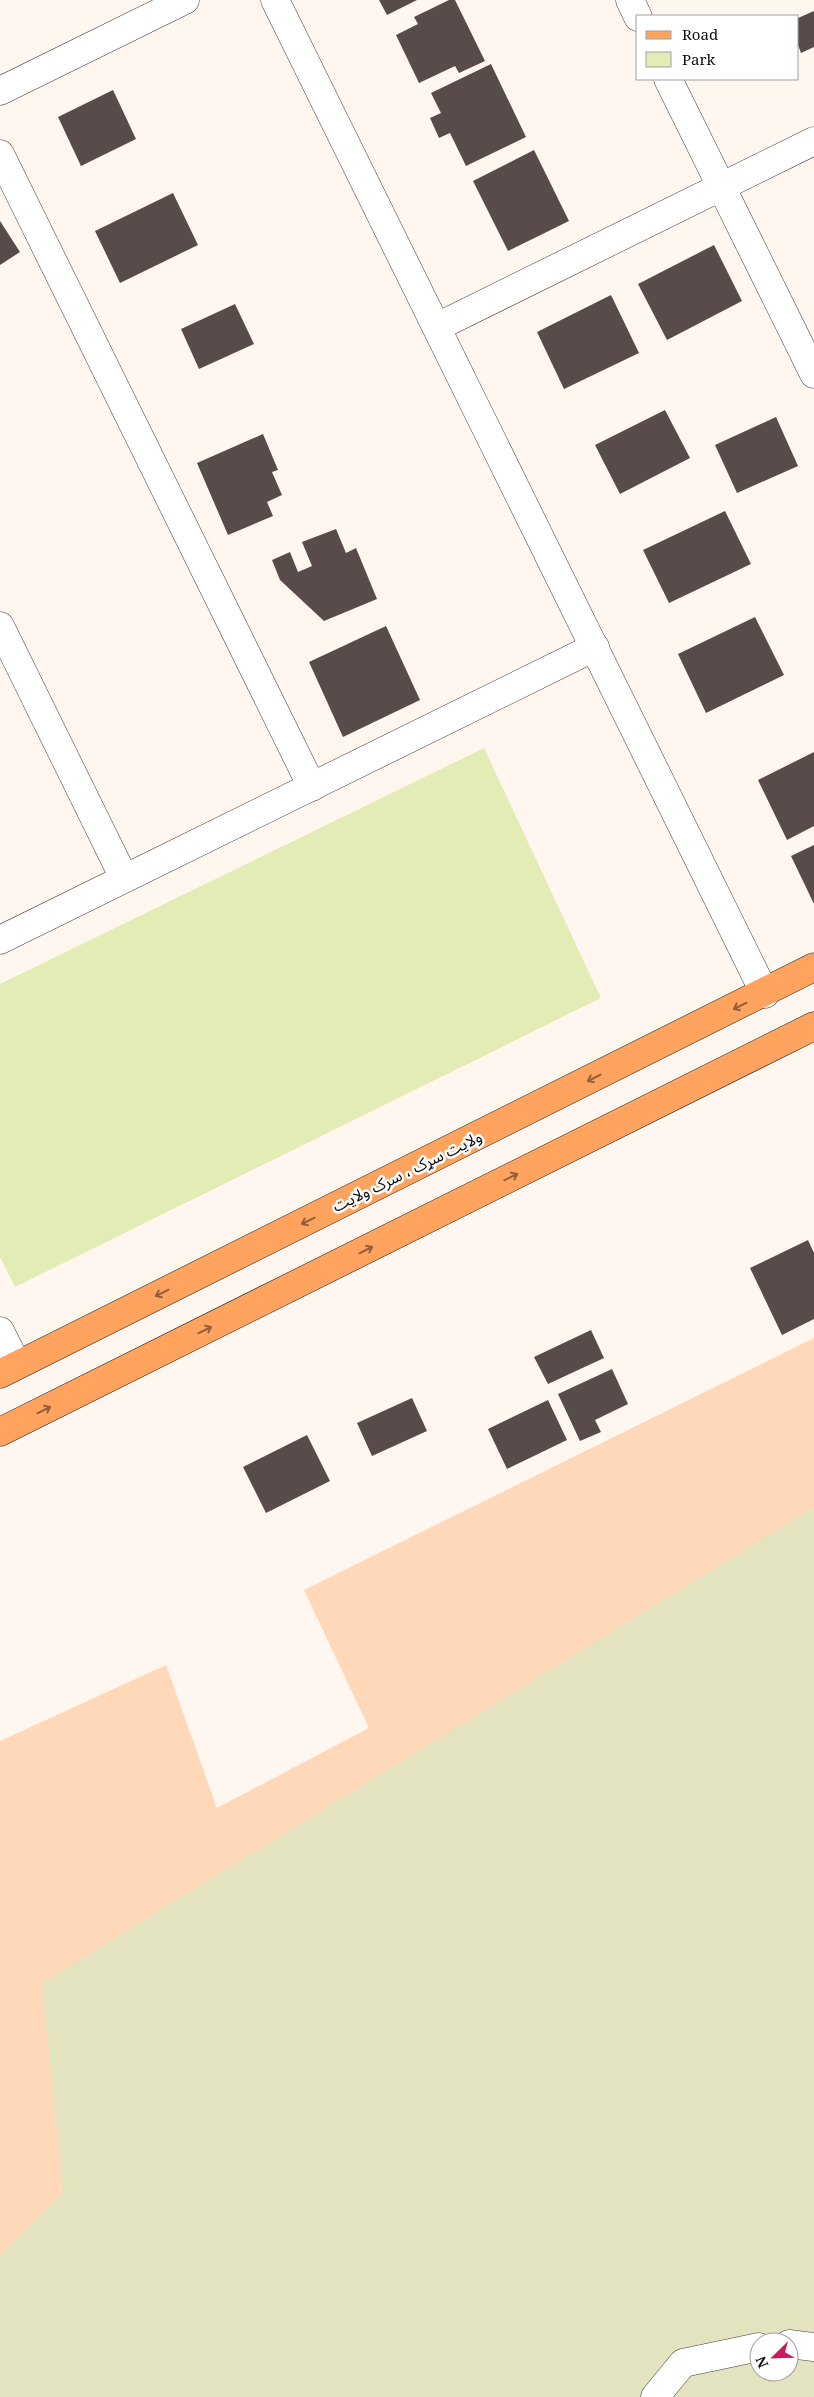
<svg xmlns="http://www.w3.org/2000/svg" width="814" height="2397" font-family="'Noto Serif','Noto Sans Arabic',serif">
  <rect width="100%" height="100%" fill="#fff7ef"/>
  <polygon fill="#e4ecb6" points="484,748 601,998 15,1287 0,1257 0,984"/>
  <path fill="#fed8b9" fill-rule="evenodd" d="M814,1338v1059h-814v-656l166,-76 51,143 152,-80 -65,-138zM759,2342h30v30h-30z"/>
  <path fill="#e3e3bf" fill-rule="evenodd" d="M814,1507v890h-814v-142l63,-63 -21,-209zM759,2342h30v30h-30z"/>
  <g fill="#584b4a">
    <polygon points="379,0 417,0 387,15"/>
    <polygon points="449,0 455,0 485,61 459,73 455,66 419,83 396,35 418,24 414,17"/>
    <polygon points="814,11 814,47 801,53 798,45 798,18"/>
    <polygon points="491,64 526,137 466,166 450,133 439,138 430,118 441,113 431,93"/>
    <polygon points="113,90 136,139 81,166 58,117"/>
    <polygon points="534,150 569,221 508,251 473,181"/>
    <polygon points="173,193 198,245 120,283 95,231"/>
    <polygon points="0,221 20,252 0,265"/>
    <polygon points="714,245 742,301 667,340 638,284"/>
    <polygon points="611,295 639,353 564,389 537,332"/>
    <polygon points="235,304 254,344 199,369 181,329"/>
    <polygon points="665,410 690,458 620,494 595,445"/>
    <polygon points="776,417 798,466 737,493 715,445"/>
    <polygon points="263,434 278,470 272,472 282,495 267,502 273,516 228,535 197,463"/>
    <polygon points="725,511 751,564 669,603 643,550"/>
    <polygon points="336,529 346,553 356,548 377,599 324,621 280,580 272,560 290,552 298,572 312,566 302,542"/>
    <polygon points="755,617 784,675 706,713 678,654"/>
    <polygon points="386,626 420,700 343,737 309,662"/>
    <polygon points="814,752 814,826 787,840 758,780"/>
    <polygon points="814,845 814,904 791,856"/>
    <polygon points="808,1240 814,1253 814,1319 782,1335 750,1268"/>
    <polygon points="591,1330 604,1358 548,1384 534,1357"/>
    <polygon points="612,1369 628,1404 595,1420 601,1432 580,1441 558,1394"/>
    <polygon points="412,1398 427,1431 372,1456 357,1423"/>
    <polygon points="548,1400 567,1440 507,1469 488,1429"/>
    <polygon points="307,1435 330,1481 266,1513 243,1467"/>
  </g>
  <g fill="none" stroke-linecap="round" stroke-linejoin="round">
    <defs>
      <g id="minor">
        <polyline points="275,0 765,994"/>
        <polyline points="630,0 638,17"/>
        <polyline points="668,79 814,374"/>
        <polyline points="0,91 185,0"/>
        <polyline points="0,154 312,787"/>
        <polyline points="437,327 814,141"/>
        <polyline points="0,626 124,878"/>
        <polyline points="0,940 595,647"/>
        <polyline points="0,1331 17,1365"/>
        <polyline points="789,2344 814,2347"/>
        <polyline points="655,2397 683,2363 759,2347"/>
      </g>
      <g id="major">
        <polyline points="0,1374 814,967"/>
        <polyline points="0,1432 814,1026"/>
      </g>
    </defs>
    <use href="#minor" stroke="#414141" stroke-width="29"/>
    <use href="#major" stroke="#1f1f1f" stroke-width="29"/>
    <use href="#minor" stroke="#fff" stroke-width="28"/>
    <use href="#major" stroke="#ffa35f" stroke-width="28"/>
  </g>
  <defs><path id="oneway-shaft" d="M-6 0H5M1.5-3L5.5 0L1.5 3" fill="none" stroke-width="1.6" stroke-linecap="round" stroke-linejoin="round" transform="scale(1.25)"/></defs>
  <g stroke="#93603b">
    <use href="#oneway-shaft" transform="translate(740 1006) rotate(154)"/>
    <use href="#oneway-shaft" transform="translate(594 1078) rotate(154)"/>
    <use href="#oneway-shaft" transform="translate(511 1177) rotate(-26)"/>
    <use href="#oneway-shaft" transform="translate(308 1221) rotate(154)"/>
    <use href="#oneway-shaft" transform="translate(366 1250) rotate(-26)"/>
    <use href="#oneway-shaft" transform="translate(162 1293) rotate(154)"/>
    <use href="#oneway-shaft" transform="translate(205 1330) rotate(-26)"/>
    <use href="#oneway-shaft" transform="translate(44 1410) rotate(-26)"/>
  </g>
  <g text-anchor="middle" stroke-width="5" stroke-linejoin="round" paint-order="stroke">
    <g font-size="16" fill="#0e0e0e" stroke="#fff">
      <text transform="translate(407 1171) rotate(-26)" y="6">ولایت سړک ، سرک ولایت</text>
    </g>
  </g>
  <rect x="636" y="15" width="162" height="65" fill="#ffffff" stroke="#9f9f9f"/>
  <rect x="646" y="31" width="25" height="8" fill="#ffa35f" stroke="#9f9f9f"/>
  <text x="682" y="40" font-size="15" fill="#0e0e0e">Road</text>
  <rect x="646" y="52" width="25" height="15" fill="#e4ecb6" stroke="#9f9f9f"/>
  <text x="682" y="65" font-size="15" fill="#0e0e0e">Park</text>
  <g transform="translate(774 2357) rotate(247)"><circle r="24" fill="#ffffff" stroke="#9f9f9f"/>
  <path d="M0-4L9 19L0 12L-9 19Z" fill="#c71d5e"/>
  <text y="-8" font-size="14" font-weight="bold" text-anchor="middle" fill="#0e0e0e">N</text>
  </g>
</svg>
